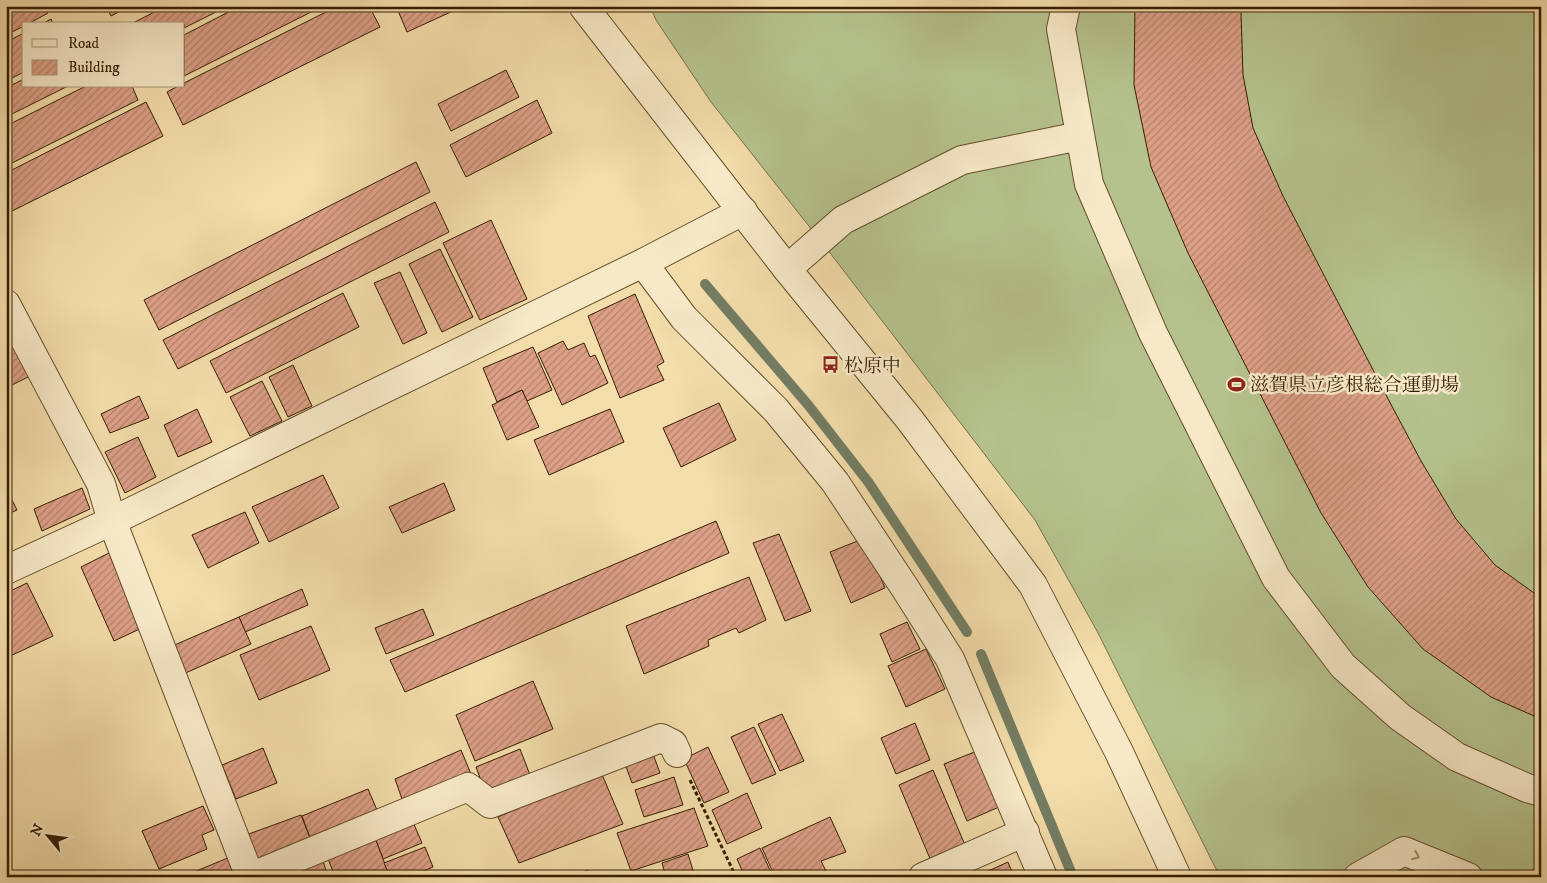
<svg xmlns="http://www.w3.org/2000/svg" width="1547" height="883" font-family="'IM FELL DW Pica','Noto Serif JP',serif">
  <defs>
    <pattern id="building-hatch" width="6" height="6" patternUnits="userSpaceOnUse" patternTransform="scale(1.25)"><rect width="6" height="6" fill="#dda087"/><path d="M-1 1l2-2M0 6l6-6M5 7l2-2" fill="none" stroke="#b4826c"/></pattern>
  </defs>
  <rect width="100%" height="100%" fill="#f3ddaa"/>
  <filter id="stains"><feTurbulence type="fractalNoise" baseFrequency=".004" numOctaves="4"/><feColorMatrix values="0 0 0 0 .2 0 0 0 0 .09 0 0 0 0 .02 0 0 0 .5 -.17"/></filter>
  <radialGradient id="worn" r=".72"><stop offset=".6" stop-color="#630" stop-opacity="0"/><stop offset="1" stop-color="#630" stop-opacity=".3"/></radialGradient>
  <polygon fill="#b5c28d" stroke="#767046" points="650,6 1541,6 1541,877 1220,877 1097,631 1035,520 827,249 711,102 656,20"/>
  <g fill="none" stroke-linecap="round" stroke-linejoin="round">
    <g stroke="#737d63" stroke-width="10">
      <polyline points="705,284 809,406 869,483 967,632"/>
      <polyline points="981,654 1073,877"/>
    </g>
  </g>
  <g fill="url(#building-hatch)" stroke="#361e00">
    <polygon points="6,6 44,6 48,13 28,24 24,24 24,26 6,35"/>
    <polygon points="106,6 130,6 111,16"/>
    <polygon points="166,6 228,6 184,28 184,24 131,24"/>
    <polygon points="240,6 323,6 184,76 184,35"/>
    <polygon points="338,6 369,6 380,27 183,125 167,92 178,86 184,86 184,83"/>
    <polygon points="396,6 464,6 407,32"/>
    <polygon points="1135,6 1242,6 1241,13 1243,75 1253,128 1283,196 1386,395 1421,461 1456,519 1495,565 1541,598 1541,719 1491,697 1423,649 1368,587 1321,513 1188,253 1151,167 1134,85"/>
    <polygon points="51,19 53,24 42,24"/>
    <polygon points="24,33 24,72 6,81 6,42"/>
    <polygon points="506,70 519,97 451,131 438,104"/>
    <polygon points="24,79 24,86 68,86 6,117 6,88"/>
    <polygon points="86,86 132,86 138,100 6,166 6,126"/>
    <polygon points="537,100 552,133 466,177 450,145"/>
    <polygon points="146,102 163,136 6,214 6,173"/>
    <polygon points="416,162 430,192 159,330 144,300"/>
    <polygon points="435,202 449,232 178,369 163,340"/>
    <polygon points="491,220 527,299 480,320 443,243"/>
    <polygon points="440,249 473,317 442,332 409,264"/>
    <polygon points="400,272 427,333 403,344 374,283"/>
    <polygon points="343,293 359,327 226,393 210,361"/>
    <polygon points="635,294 664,362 657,366 664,380 620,398 588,316"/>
    <polygon points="563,341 568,350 584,343 590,357 595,355 608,383 562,405 538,353"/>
    <polygon points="15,347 30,376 6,388 6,351"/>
    <polygon points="533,347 552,390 527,401 522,390 497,402 483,368"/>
    <polygon points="293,365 312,406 288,417 269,377"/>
    <polygon points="262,381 282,421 250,436 230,397"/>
    <polygon points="522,390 539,427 507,440 492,405"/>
    <polygon points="139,396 149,418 110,433 101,414"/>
    <polygon points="719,403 736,440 681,467 663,428"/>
    <polygon points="197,409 212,442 178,457 164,425"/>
    <polygon points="610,409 624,442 549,475 534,440"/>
    <polygon points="138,437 156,477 125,493 105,452"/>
    <polygon points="323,475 339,508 269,542 252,507"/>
    <polygon points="444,483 455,510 402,533 389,507"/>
    <polygon points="6,488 17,510 6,515"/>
    <polygon points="82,488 90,509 42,531 34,509"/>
    <polygon points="245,512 259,543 208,568 192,535"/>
    <polygon points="716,521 729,553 405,692 390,660"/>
    <polygon points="779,534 811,611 785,621 753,543"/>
    <polygon points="860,540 875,564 885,588 851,603 830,552"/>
    <polygon points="111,552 144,627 114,641 81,567"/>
    <polygon points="749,577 766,620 739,633 736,628 708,640 709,646 644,674 626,626"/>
    <polygon points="27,583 53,636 6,658 6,593"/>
    <polygon points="302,589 308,605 245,632 239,617"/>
    <polygon points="423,609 434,635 386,654 375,628"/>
    <polygon points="239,617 251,644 181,675 170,647"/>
    <polygon points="907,622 920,649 892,662 880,634"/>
    <polygon points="311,626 330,670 259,700 240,655"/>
    <polygon points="926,649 945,689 906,707 888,666"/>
    <polygon points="533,681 553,729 475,761 456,715"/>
    <polygon points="782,714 804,761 780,771 758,724"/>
    <polygon points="915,723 930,760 896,774 881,738"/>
    <polygon points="754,727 776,774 752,784 731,737"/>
    <polygon points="708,747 729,792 704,803 684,759"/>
    <polygon points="263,748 277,783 236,799 222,765"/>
    <polygon points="520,749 532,780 488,799 476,767"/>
    <polygon points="461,750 471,774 403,802 395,779"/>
    <polygon points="977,751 999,807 967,821 944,764"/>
    <polygon points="653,754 660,773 632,783 625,764"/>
    <polygon points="933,770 965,845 931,861 899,785"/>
    <polygon points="601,772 623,824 519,863 498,817"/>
    <polygon points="674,777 683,805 644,817 635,790"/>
    <polygon points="368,789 380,817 312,843 302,816"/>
    <polygon points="747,793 762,828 727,844 712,810"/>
    <polygon points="203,806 214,830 202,835 207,849 159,869 142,831"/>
    <polygon points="694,808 708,846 631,871 617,833"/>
    <polygon points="301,815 312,843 258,866 246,835"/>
    <polygon points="830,817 846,852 821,861 829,877 775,877 762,848"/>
    <polygon points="413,822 422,843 383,859 375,838"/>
    <polygon points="375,838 390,877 335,877 327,856"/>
    <polygon points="425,847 433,867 409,877 390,877 384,863"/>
    <polygon points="760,848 773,877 745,877 737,859"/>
    <polygon points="688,854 695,877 666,877 662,863"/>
    <polygon points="230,857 239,877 182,877"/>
    <polygon points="323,861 328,877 282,877"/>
    <polygon points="1008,862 1014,877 975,877"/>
    <polygon points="588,870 590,877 571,877"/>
  </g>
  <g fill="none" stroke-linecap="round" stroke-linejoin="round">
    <defs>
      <g id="minor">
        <polyline points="583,6 787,269 910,420 1033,585 1119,752 1177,877"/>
        <polyline points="1066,6 1061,29 1089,184 1153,333 1276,578 1343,666 1400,717 1457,757 1527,788 1541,792"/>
        <polyline points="643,263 684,318 776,410 835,482 905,588 950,659 1043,877"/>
        <polyline points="787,269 843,220 962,160 1080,136"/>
        <polyline points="6,304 101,484 112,521 250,877"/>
        <polyline points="6,570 112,521 643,263 743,211"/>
        <polyline points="250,877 468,787 490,804 661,738 673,744 677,753"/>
        <polyline points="923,877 1025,832"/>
        <polyline points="1358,877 1404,851 1468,877"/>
      </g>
    </defs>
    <use href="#minor" stroke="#654e2a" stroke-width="30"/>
    <polyline stroke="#361e00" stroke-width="3" stroke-dasharray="4 2.5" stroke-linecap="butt" points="690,780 736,877"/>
    <use href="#minor" stroke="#f7e9c8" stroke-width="28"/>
  </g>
  <defs><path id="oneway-chevron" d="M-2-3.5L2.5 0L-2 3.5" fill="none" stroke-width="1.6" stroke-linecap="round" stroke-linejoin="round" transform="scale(1.25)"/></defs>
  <use stroke="#a08e6e" href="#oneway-chevron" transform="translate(1416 856) rotate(22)"/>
  <defs>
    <symbol id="bus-bare" viewBox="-9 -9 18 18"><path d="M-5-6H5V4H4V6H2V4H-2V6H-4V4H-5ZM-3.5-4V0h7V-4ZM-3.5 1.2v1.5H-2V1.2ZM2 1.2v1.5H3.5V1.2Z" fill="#8f2418" stroke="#f7e9c8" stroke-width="2.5" paint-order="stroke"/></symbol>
    <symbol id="stadium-bare" viewBox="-9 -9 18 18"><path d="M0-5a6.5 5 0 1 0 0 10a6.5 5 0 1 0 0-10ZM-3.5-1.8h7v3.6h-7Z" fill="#8f2418" stroke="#f7e9c8" stroke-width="2.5" paint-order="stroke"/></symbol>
  </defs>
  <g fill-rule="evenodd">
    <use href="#bus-bare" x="818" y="352" width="25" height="25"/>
    <use href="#stadium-bare" x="1224" y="372" width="25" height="25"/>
  </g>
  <g text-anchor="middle" stroke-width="5" stroke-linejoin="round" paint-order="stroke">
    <g font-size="19" fill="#361e00" stroke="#f7e9c8" text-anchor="start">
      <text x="844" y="372">松原中</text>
      <text x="1250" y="391">滋賀県立彦根総合運動場</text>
    </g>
  </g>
  <rect width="1547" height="883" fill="none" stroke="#f3ddaa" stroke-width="25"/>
  <rect x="8" y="8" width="1532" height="868" fill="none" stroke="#361e00" stroke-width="2.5"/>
  <rect x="12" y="12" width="1522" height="858" fill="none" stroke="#361e00"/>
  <rect x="22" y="22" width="162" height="65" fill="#f7e9c8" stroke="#aa9878"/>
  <rect x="32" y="39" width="25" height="8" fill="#f7e9c8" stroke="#aa9878"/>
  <text x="68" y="48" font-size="15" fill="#361e00">Road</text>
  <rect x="32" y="60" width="25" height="15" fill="url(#building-hatch)" stroke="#aa9878"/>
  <text x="68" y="72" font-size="15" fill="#361e00">Building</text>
  <g transform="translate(48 836) rotate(299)" stroke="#f7e9c8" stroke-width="4" paint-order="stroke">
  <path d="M0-4L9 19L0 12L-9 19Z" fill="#361e00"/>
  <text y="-8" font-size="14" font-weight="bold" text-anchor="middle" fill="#361e00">N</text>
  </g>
  <rect width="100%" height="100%" filter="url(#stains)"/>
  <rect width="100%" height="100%" fill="url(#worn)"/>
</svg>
